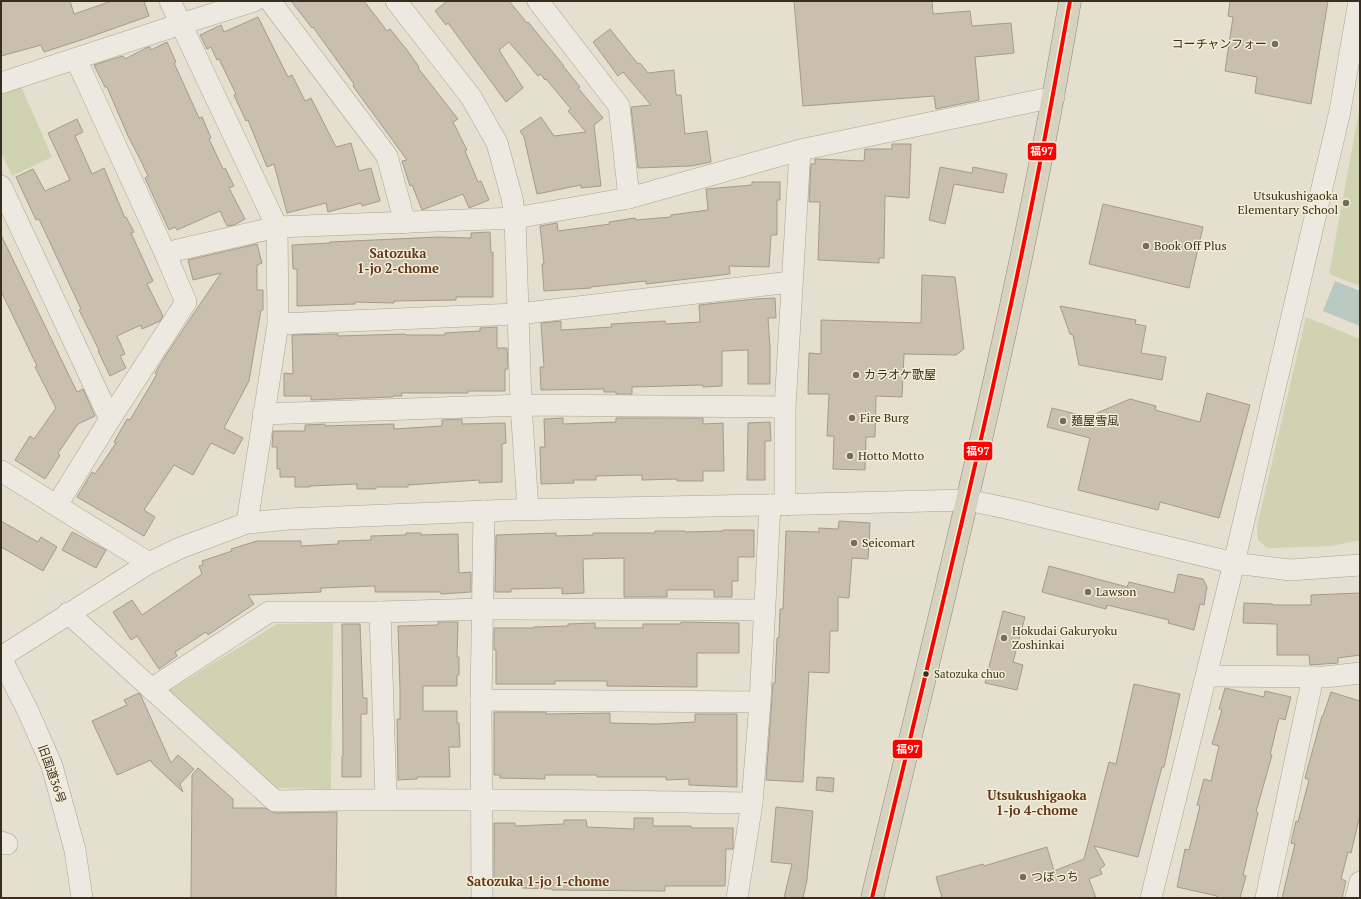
<svg xmlns="http://www.w3.org/2000/svg" width="1361" height="899" font-family="'PT Serif','Noto Sans JP',serif">
  <rect width="100%" height="100%" fill="#e4dfce"/>
  <g fill="#d0d3b1">
    <polygon points="21,86 52,157 12,176 1,152 1,92"/>
    <polygon points="1360,106 1360,286 1329,274"/>
    <polygon points="1306,317 1360,339 1360,540 1332,546 1267,548 1258,540 1257,526"/>
    <polygon points="333,623 331,789 269,788 168,691 277,624"/>
  </g>
  <polygon fill="#b9c9c1" points="1335,281 1360,291 1360,326 1323,311"/>
  <g fill="#c8bfaf" stroke="#a49b8d">
    <polygon points="1,1 70,1 74,14 112,1 144,1 149,16 81,40 44,52 41,45 1,56"/>
    <polygon points="291,1 364,1 387,31 390,29 407,50 419,67 418,68 458,119 453,122 467,150 465,151 478,182 481,181 489,200 469,208 463,194 422,210 412,185 410,186 402,161 407,160 353,86 354,84 336,59 313,27 312,28"/>
    <polygon points="447,1 509,1 527,23 528,22 564,66 563,66 580,87 578,88 603,118 594,125 601,186 581,188 581,185 537,194 524,137 520,131 541,117 554,136 586,132 568,111 571,109 546,79 545,80 541,74 538,76 509,42 499,50 523,88 506,102 448,23 446,25 435,11"/>
    <polygon points="794,1 932,1 933,14 970,11 972,26 1011,23 1014,53 975,57 979,100 936,109 934,96 803,106"/>
    <polygon points="1230,1 1328,1 1311,104 1255,93 1257,77 1225,71 1233,17 1228,16"/>
    <polygon points="258,17 288,77 292,75 305,101 311,98 336,147 351,143 359,171 371,168 380,201 362,206 361,203 328,212 326,203 287,213 274,164 267,167 248,120 246,121 234,95 236,94 219,59 217,60 211,47 207,49 200,35 221,25 224,32"/>
    <polygon points="610,29 638,64 640,63 648,73 674,70 676,95 681,95 685,134 707,131 711,162 691,166 638,168 631,107 651,105 623,72 618,76 593,42"/>
    <polygon points="167,42 176,62 174,63 185,87 199,118 202,117 211,138 209,139 223,169 225,168 234,186 229,188 245,219 234,225 227,226 220,211 177,230 175,227 169,230 145,178 148,176 140,159 128,136 107,87 105,87 94,65 123,56 125,59 146,48 150,47 151,50"/>
    <polygon points="77,119 83,132 75,136 92,174 104,168 125,218 126,217 134,232 131,233 153,281 147,284 163,316 160,321 142,329 141,325 117,336 125,354 120,356 126,368 110,376 98,351 99,350 79,310 81,309 39,219 36,220 16,177 33,169 45,191 70,180 48,133"/>
    <polygon points="892,144 911,144 909,198 885,196 884,258 879,258 879,263 818,260 820,202 809,202 811,164 815,164 815,159 817,159 864,161 865,149 892,149"/>
    <polygon points="940,167 972,173 973,167 1007,174 1003,193 954,184 945,224 929,220"/>
    <polygon points="752,182 780,182 780,200 777,200 777,235 771,235 769,267 729,266 730,274 646,284 646,281 591,287 591,288 544,291 542,264 544,264 540,226 557,223 558,231 610,224 609,222 635,218 635,220 671,217 671,215 708,210 706,189 752,185"/>
    <polygon points="1103,204 1203,227 1189,288 1089,264"/>
    <polygon points="490,232 491,253 493,252 493,297 456,297 456,300 394,301 394,303 355,302 355,304 297,306 297,269 293,269 292,245 330,243 330,242 439,237 471,238 471,233"/>
    <polygon points="1,235 77,392 83,389 95,416 78,424 58,453 60,455 45,479 15,460 30,436 34,439 56,408 35,367 37,366 1,291"/>
    <polygon points="257,244 262,263 257,265 257,290 263,290 263,310 261,310 249,381 224,428 243,438 234,454 211,443 193,475 174,465 144,510 155,517 144,536 77,497 92,472 95,474 116,443 114,442 127,419 130,420 157,374 155,373 166,355 221,273 193,280 188,260"/>
    <polygon points="922,275 955,277 964,349 956,355 904,354 902,397 876,396 875,437 866,437 865,470 833,469 834,436 827,436 829,394 808,394 809,353 821,354 821,320 921,323"/>
    <polygon points="775,298 776,318 768,318 770,348 770,384 748,384 748,350 722,351 722,386 703,387 703,385 632,387 632,394 616,394 616,392 604,392 604,389 541,390 540,367 544,367 541,323 561,321 561,330 612,327 611,324 665,321 666,324 700,322 699,305 755,299"/>
    <polygon points="1060,306 1136,320 1135,324 1146,326 1141,353 1166,357 1162,380 1079,365 1073,335 1070,334"/>
    <polygon points="497,327 497,348 507,348 508,369 505,369 505,391 468,391 468,393 401,393 402,396 393,396 393,397 311,400 311,396 284,396 284,373 293,374 292,335 334,334 338,334 338,336 405,334 406,335 445,335 445,333 480,331 480,328"/>
    <polygon points="1207,393 1250,405 1219,518 1160,502 1158,510 1078,490 1090,438 1047,427 1052,408 1095,419 1097,413 1130,399 1156,406 1155,410 1200,422"/>
    <polygon points="563,418 563,424 616,422 616,418 703,418 703,424 723,423 724,471 703,471 703,481 677,481 677,479 642,480 642,475 596,476 596,480 573,480 574,483 541,484 540,447 545,447 544,419"/>
    <polygon points="462,419 462,424 505,423 506,443 502,444 502,482 479,483 479,480 408,485 408,487 376,487 376,489 357,489 357,484 310,486 310,487 295,487 295,477 280,477 280,469 277,469 277,447 272,447 273,431 305,431 305,425 325,424 325,426 394,424 394,429 442,426 442,420"/>
    <polygon points="770,422 771,441 765,441 765,480 747,480 748,423"/>
    <polygon points="1,521 38,542 41,537 57,547 43,571 1,547"/>
    <polygon points="839,521 870,523 868,559 852,558 849,598 838,597 838,631 830,631 829,673 809,672 803,782 766,780 773,683 775,683 777,638 779,638 780,609 783,609 786,531 819,532 819,528 838,529"/>
    <polygon points="723,530 754,530 754,557 738,557 738,581 732,581 732,597 714,597 714,590 667,590 667,597 624,597 624,558 584,559 583,561 584,593 562,594 562,588 511,589 511,592 495,592 496,535 556,533 556,536 593,535 593,533 655,533 655,531 685,531 685,532 723,531"/>
    <polygon points="72,532 106,550 96,568 62,550"/>
    <polygon points="406,533 421,533 421,535 458,534 459,573 471,572 471,592 441,594 441,592 375,592 375,586 321,588 321,592 248,595 254,604 208,635 206,632 175,652 177,656 159,669 137,636 131,640 113,612 132,600 142,615 202,574 199,566 203,565 202,561 232,551 231,549 257,541 301,541 301,546 338,544 338,541 371,540 371,536 406,535"/>
    <polygon points="1049,566 1127,587 1129,582 1174,593 1178,574 1203,579 1207,587 1204,605 1200,604 1194,630 1168,623 1169,620 1107,605 1106,609 1042,592"/>
    <polygon points="1360,593 1360,655 1338,658 1338,663 1310,665 1309,655 1277,655 1277,624 1243,623 1244,603 1273,604 1273,605 1311,605 1311,595"/>
    <polygon points="1003,611 1025,617 1013,662 1023,665 1017,690 985,683"/>
    <polygon points="438,622 458,622 457,657 459,657 459,675 457,675 457,686 423,686 423,711 457,711 457,723 459,723 460,747 449,747 450,777 417,777 417,779 398,780 397,719 400,719 400,689 398,626 438,625"/>
    <polygon points="681,622 739,623 739,653 697,653 697,687 607,686 607,681 555,681 555,684 496,684 496,650 494,650 494,628 534,628 534,627 568,626 568,624 595,623 595,628 643,628 643,624 681,624"/>
    <polygon points="342,624 360,624 363,698 367,698 367,714 361,714 361,777 342,777 342,756 343,756"/>
    <polygon points="1134,684 1180,694 1164,767 1162,767 1138,857 1094,846 1105,865 1100,869 1102,874 1089,879 1096,898 942,898 936,877 983,864 984,866 1047,847 1054,871 1084,859 1109,762 1116,764"/>
    <polygon points="1225,688 1264,697 1265,691 1291,697 1285,720 1279,718 1270,755 1272,755 1256,812 1258,813 1243,875 1246,876 1240,898 1216,898 1217,896 1177,887 1185,849 1189,850 1200,806 1197,805 1204,779 1211,781 1219,746 1212,744 1222,710 1219,709"/>
    <polygon points="1331,692 1360,701 1360,815 1351,853 1348,852 1341,879 1346,881 1342,898 1282,898 1295,844 1291,843 1296,821 1298,822 1309,780 1305,778 1322,716 1323,716"/>
    <polygon points="139,693 141,696 171,763 178,755 194,769 180,784 183,792 152,763 151,760 117,775 92,721 127,705 124,700"/>
    <polygon points="494,712 546,712 546,714 610,713 610,723 657,724 695,722 695,714 737,714 737,787 689,785 689,779 666,780 666,777 597,777 597,775 545,775 545,779 500,778 500,775 494,775"/>
    <polygon points="198,768 233,799 233,808 265,808 275,813 337,812 336,898 191,898 192,775"/>
    <polygon points="817,777 834,778 833,792 816,790"/>
    <polygon points="776,807 813,811 807,880 803,898 784,898 792,864 771,862"/>
    <polygon points="634,818 653,818 653,826 691,826 691,828 733,828 733,849 726,849 725,886 665,886 665,891 552,890 552,889 522,888 522,882 494,882 494,823 515,823 515,826 564,824 564,820 586,820 587,827 634,829"/>
  </g>
  <g fill="none" stroke-linecap="round" stroke-linejoin="round">
    <defs>
      <g id="minor">
        <polyline points="170,1 277,227 278,324 247,523"/>
        <polyline points="270,1 387,156 405,223"/>
        <polyline points="396,1 471,97 497,143 512,198 515,218 521,405 528,509"/>
        <polyline points="538,1 619,106 629,198"/>
        <polyline points="1,83 181,24 254,1"/>
        <polyline points="1,186 110,419"/>
        <polyline points="165,253 277,227 515,218 629,198 800,150 1054,97"/>
        <polyline points="278,324 518,314 791,282"/>
        <polyline points="263,414 521,405 785,407"/>
        <polyline points="1,471 149,563"/>
        <polyline points="57,505 110,419 186,302 165,253 76,59"/>
        <polyline points="785,505 785,407 800,150"/>
        <polyline points="380,612 386,799"/>
        <path d="M68,613l207,188c159,-3 318,0 477,2"/>
        <polyline points="1,657 149,563 180,548 247,523 289,519 512,510 770,505 967,500 1006,508 1234,563 1290,570 1360,565"/>
        <polyline points="1,658 28,711 52,766 75,850 82,898"/>
        <polyline points="1206,676 1325,677 1360,673"/>
        <polyline points="151,689 269,612 380,612 482,609 764,610"/>
        <polyline points="481,700 760,702"/>
        <polyline points="1,842 7,844"/>
        <polyline points="482,898 481,700 484,511"/>
        <polyline points="737,898 752,803 760,702 770,505"/>
        <polyline points="1151,898 1234,563 1340,111 1359,1"/>
        <polyline points="1266,898 1313,677"/>
        <polyline points="1356,898 1360,882"/>
      </g>
      <path id="highway" d="M872,898c71,-298 147,-595 198,-897"/>
    </defs>
    <use href="#minor" stroke="#a9a497" stroke-width="22"/>
    <use href="#highway" stroke="#8f897e" stroke-width="23"/>
    <use href="#minor" stroke="#ece9e0" stroke-width="21"/>
    <use href="#highway" stroke="#d7d1c0" stroke-width="22"/>
    <defs>
      <path id="bus-1" d="M872,898c53,-223 109,-446 155,-670 16,-76 29,-151 43,-227"/>
    </defs>
    <use href="#bus-1" stroke="#f4eed5" stroke-width="7"/>
    <use href="#bus-1" stroke="#f00" stroke-width="4"/>
  </g>
  <g fill="#746c5d" stroke="#f4eed5" stroke-width="1.5">
    <circle cx="1275" cy="44" r="4"/>
    <circle cx="1346" cy="203" r="4"/>
    <circle cx="1146" cy="246" r="4"/>
    <circle cx="856" cy="375" r="4"/>
    <circle cx="852" cy="418" r="4"/>
    <circle cx="1063" cy="421" r="4"/>
    <circle cx="850" cy="456" r="4"/>
    <circle cx="854" cy="543" r="4"/>
    <circle cx="1088" cy="592" r="4"/>
    <circle cx="1004" cy="638" r="4"/>
    <circle cx="1023" cy="877" r="4"/>
  </g>
  <circle fill="#382e20" stroke="#f4eed5" stroke-width="1.5" cx="926" cy="674" r="3.5"/>
  <g text-anchor="middle" stroke-width="3" stroke-linejoin="round" paint-order="stroke">
    <g font-size="11" fill="#382e20" stroke="#f4eed5" text-anchor="start">
      <text x="934" y="678">Satozuka chuo</text>
    </g>
    <g font-size="12" fill="#382e20" stroke="#f4eed5" text-anchor="start">
      <text x="1267" y="48" text-anchor="end">コーチャンフォー</text>
      <text x="1338" y="200" text-anchor="end">Utsukushigaoka<tspan x="1338" dy="14">Elementary School</tspan></text>
      <text x="1154" y="250">Book Off Plus</text>
      <text x="864" y="379">カラオケ歌屋</text>
      <text x="860" y="422">Fire Burg</text>
      <text x="1071" y="425">麺屋雪風</text>
      <text x="858" y="460">Hotto Motto</text>
      <text x="862" y="547">Seicomart</text>
      <text x="1096" y="596">Lawson</text>
      <text x="1012" y="635">Hokudai Gakuryoku<tspan x="1012" dy="14">Zoshinkai</tspan></text>
      <text x="1031" y="881">つぼっち</text>
    </g>
    <g font-size="12" fill="#382e20" stroke="#f4eed5">
      <text transform="translate(52 774) rotate(71)" y="4">旧国道36号</text>
    </g>
    <g font-size="13" font-weight="bold" fill="#633521" stroke="#f4eed5">
      <text x="398" y="258">Satozuka<tspan x="398" dy="15">1-jo 2-chome</tspan></text>
      <text x="1037" y="800">Utsukushigaoka<tspan x="1037" dy="15">1-jo 4-chome</tspan></text>
      <text x="538" y="886">Satozuka 1-jo 1-chome</text>
    </g>
  </g>
  <g stroke="#f4eed5" stroke-width="1.5">
    <rect x="1027" y="142" width="30" height="19" rx="4" fill="#f00"/>
    <rect x="963" y="441" width="30" height="20" rx="4" fill="#f00"/>
    <rect x="892" y="739" width="31" height="20" rx="4" fill="#f00"/>
  </g>
  <g font-size="11" text-anchor="middle" font-weight="bold" fill="#fff">
    <text x="1042" y="155">福97</text>
    <text x="978" y="455">福97</text>
    <text x="908" y="753">福97</text>
  </g>
  <rect width="1361" height="899" fill="none" stroke="#382e20" stroke-width="4"/>
</svg>
